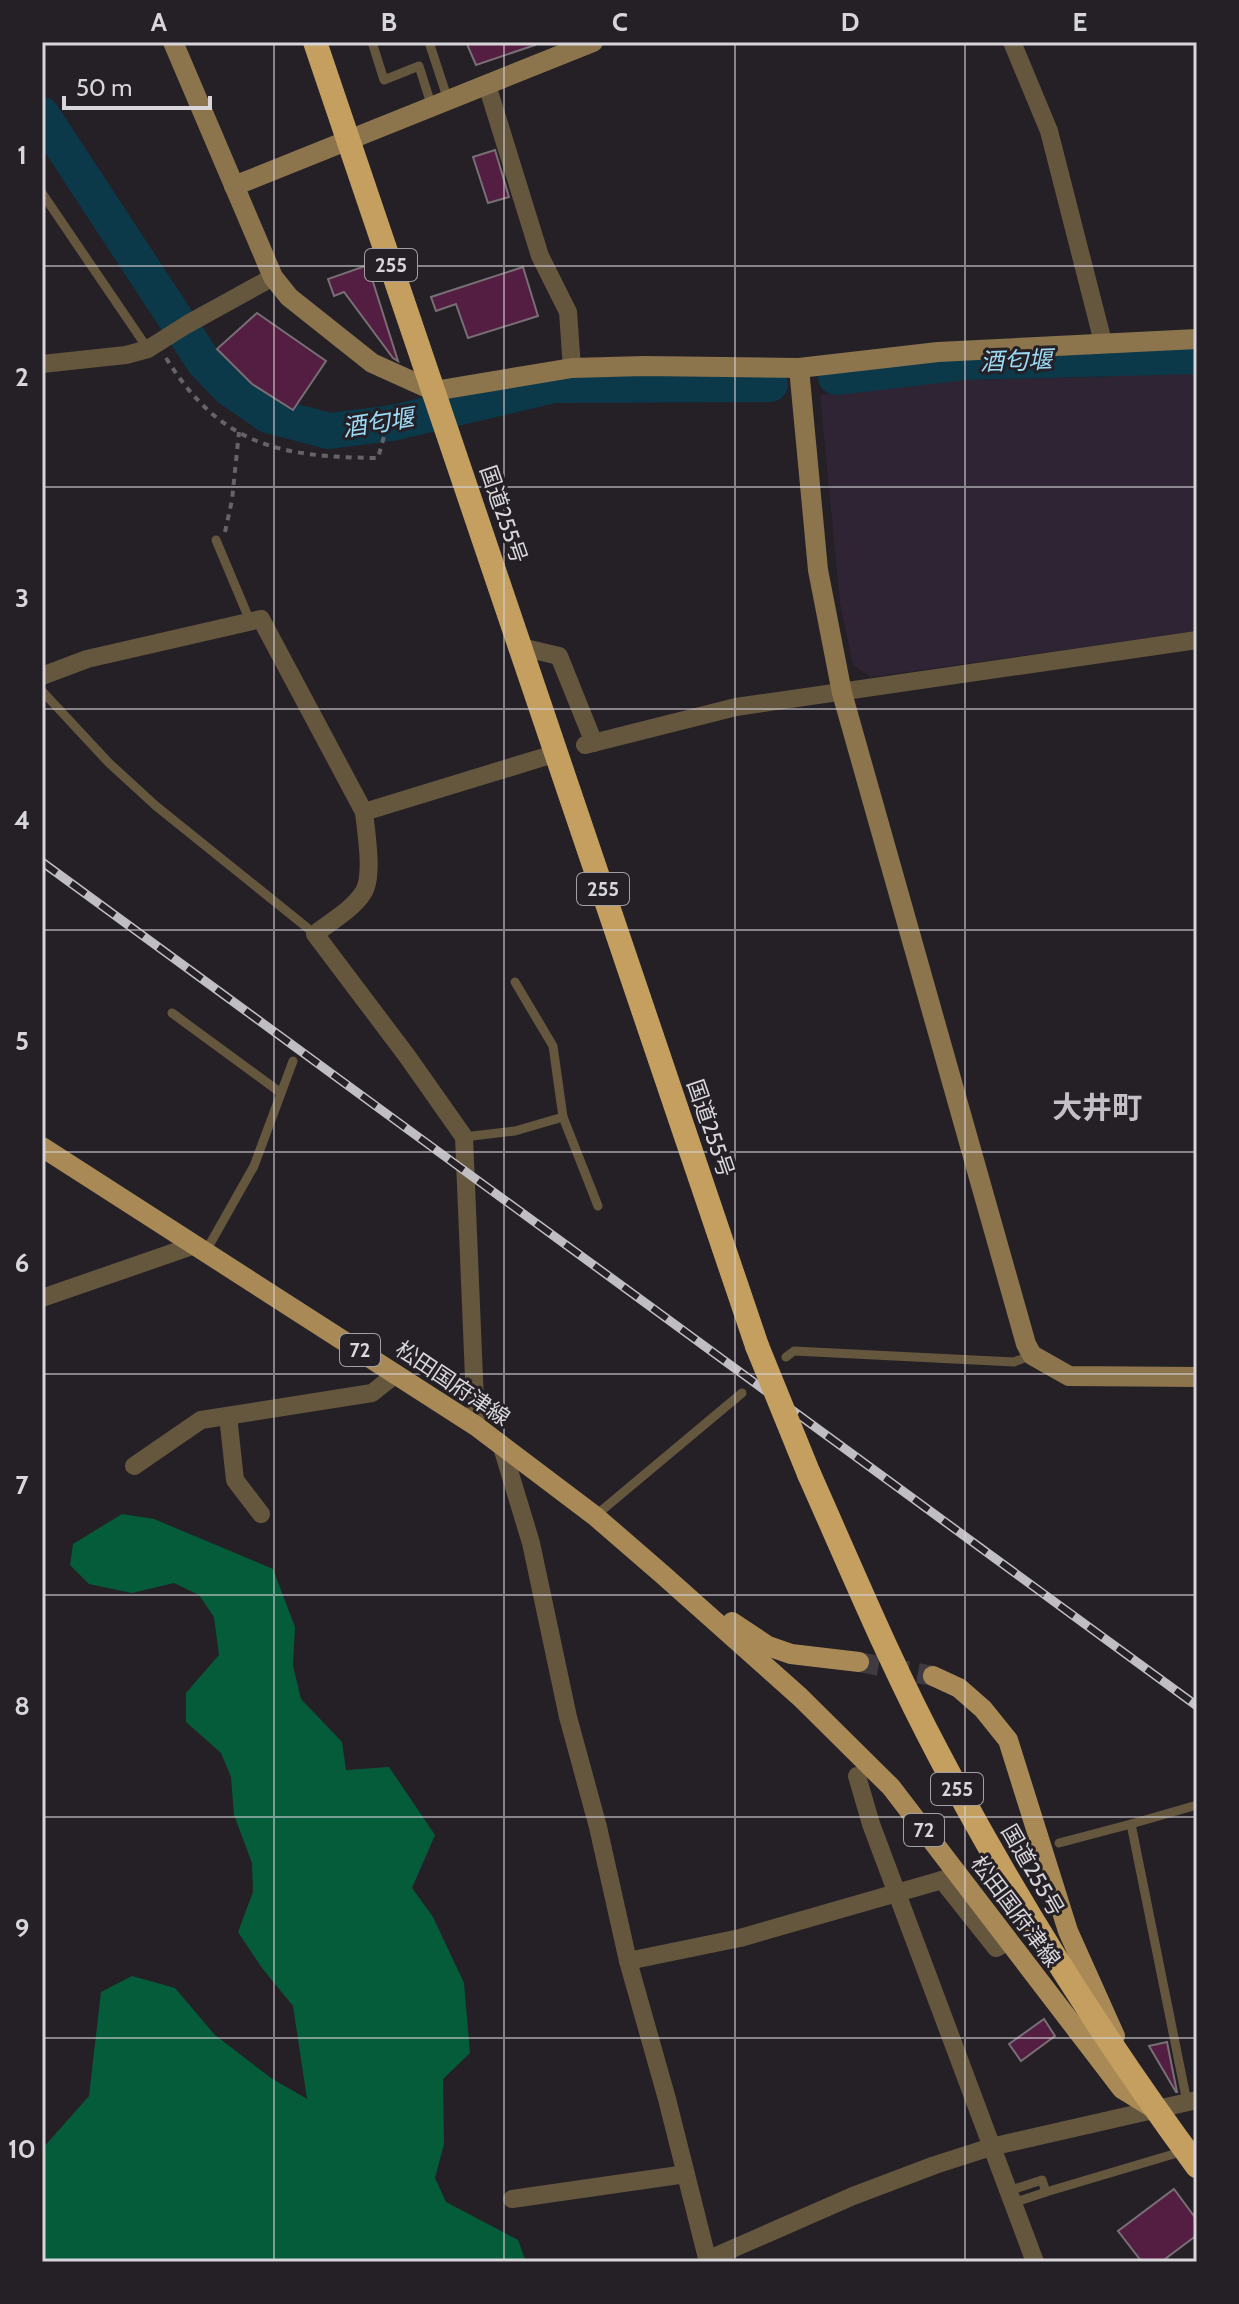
<svg xmlns="http://www.w3.org/2000/svg" width="1239" height="2304" font-family="Cabin,'Noto Sans JP',sans-serif">
  <rect width="100%" height="100%" fill="#242026"/>
  <polygon fill="#2e2433" points="1121,374 1197,374 1197,631 871,677 853,665 840,603 820,395 945,380 1107,377"/>
  <polygon fill="#055c3b" points="122,1514 154,1519 273,1569 295,1627 293,1666 301,1699 342,1742 346,1770 389,1767 435,1835 412,1888 433,1917 464,1983 470,2053 443,2079 444,2144 435,2178 446,2202 518,2240 526,2262 42,2262 42,2149 89,2096 101,1992 132,1976 175,1988 215,2035 271,2078 307,2099 293,2006 262,1968 238,1932 253,1892 252,1863 234,1815 231,1777 221,1753 186,1722 186,1693 219,1655 214,1617 199,1595 174,1583 132,1593 89,1584 70,1565 73,1544"/>
  <g fill="none" stroke-linecap="round" stroke-linejoin="round">
    <g stroke="#0b394a" stroke-width="36">
      <polyline points="42,115 204,362 229,388 268,415 329,431 392,423 554,385 770,384"/>
      <polyline points="836,377 964,362 1197,356"/>
    </g>
  </g>
  <g fill="#541e42" stroke="#786f74" stroke-width="2">
    <polygon points="466,42 534,42 535,45 476,65"/>
    <polygon points="495,150 509,197 488,203 473,157"/>
    <polygon points="368,265 373,282 398,361 393,358 344,292 334,296 328,279"/>
    <polygon points="523,267 538,316 468,338 456,304 436,311 431,297"/>
    <polygon points="257,313 326,361 293,410 252,384 217,349"/>
    <polygon points="1044,2019 1055,2036 1021,2061 1009,2044"/>
    <polygon points="1167,2042 1177,2092 1176,2092 1149,2046"/>
    <polygon points="1174,2189 1197,2220 1197,2235 1161,2262 1142,2262 1118,2231"/>
  </g>
  <g fill="none" stroke-linecap="round" stroke-linejoin="round">
    <polyline stroke="#3f3b41" stroke-width="20" stroke-dasharray="20 10" stroke-linecap="butt" points="859,1662 933,1676"/>
    <g stroke="#666368" stroke-width="4" stroke-dasharray="6 6" stroke-linecap="butt">
      <path d="M166,358c55,88 114,99 212,100l12,-43"/>
      <polyline points="225,532 232,500 239,432"/>
    </g>
    <g stroke="#65563e" stroke-width="9">
      <polyline points="372,42 384,80 419,66 432,107"/>
      <polyline points="429,42 448,100"/>
      <polyline points="42,193 148,349"/>
      <polyline points="216,540 250,621"/>
      <polyline points="42,691 109,763 156,806 315,934"/>
      <polyline points="515,982 553,1046 563,1117 598,1206"/>
      <polyline points="172,1013 281,1093"/>
      <polyline points="464,1137 515,1131 563,1117"/>
      <polyline points="206,1251 254,1166 293,1061"/>
      <polyline points="786,1357 794,1351 1014,1362 1032,1355"/>
      <polyline points="595,1516 742,1393"/>
      <polyline points="1059,1843 1131,1824"/>
      <polyline points="1187,2102 1131,1824 1197,1805"/>
      <polyline points="1008,2191 1042,2180 1046,2192 1013,2203"/>
      <polyline points="1046,2192 1184,2151"/>
    </g>
    <g stroke="#65563e" stroke-width="18">
      <polyline points="1012,42 1049,131 1103,342"/>
      <polyline points="487,85 540,256 568,312 572,368"/>
      <polyline points="42,364 126,355 148,349 186,325 273,277"/>
      <polyline points="521,647 559,656 594,743"/>
      <polyline points="42,676 87,659 261,619 364,812 544,757"/>
      <polyline points="585,745 736,707 1197,640"/>
      <path d="M364,812c2,20 10,65 -1,81 -11,17 -33,29 -48,41l92,122 57,81 12,289"/>
      <polyline points="42,1298 195,1245"/>
      <polyline points="228,1416 235,1480 261,1514"/>
      <polyline points="501,1444 531,1543 568,1717 598,1827 628,1961 667,2099 708,2262"/>
      <polyline points="134,1466 201,1420 372,1393 396,1374"/>
      <polyline points="857,1776 871,1824 1035,2262"/>
      <polyline points="942,1880 996,1948 1009,1941"/>
      <polyline points="628,1961 740,1938 949,1878"/>
      <polyline points="512,2199 686,2174"/>
      <polyline points="707,2260 853,2196 935,2165 991,2147 1197,2100"/>
    </g>
    <g stroke="#8c744c" stroke-width="20">
      <polyline points="173,42 273,277 289,297 372,363 434,391 572,368 644,366 799,368 938,352 1197,339"/>
      <polyline points="234,186 593,42"/>
      <polyline points="799,368 818,570 842,693 1026,1344 1032,1355 1069,1376 1197,1377"/>
    </g>
    <g stroke="#a98a56" stroke-width="20">
      <polyline points="42,1147 476,1426 595,1516 662,1574 800,1697 891,1787 1122,2089 1153,2108"/>
      <polyline points="732,1622 768,1646 791,1654 859,1662"/>
      <polyline points="933,1676 959,1688 983,1709 1008,1740 1068,1931 1115,2036"/>
    </g>
    <g stroke="#c49f5f" stroke-width="24">
      <polyline points="315,42 757,1346"/>
      <path d="M809,1474c42,94 82,191 130,281 76,144 162,281 258,411"/>
    </g>
    <defs>
      <polyline id="rail" points="42,862 1197,1706"/>
    </defs>
    <use href="#rail" stroke="#c0bec2" stroke-width="9"/>
    <use href="#rail" stroke="#242026" stroke-width="6" stroke-dasharray="18" stroke-linecap="butt"/>
    <polyline stroke="#c49f5f" stroke-width="24" points="757,1346 809,1474"/>
  </g>
  <path fill="none" stroke="#d8d6da" stroke-width="2" stroke-opacity="0.55" d="M274,42v2220M504,42v2220M735,42v2220M965,42v2220M42,266h1155M42,487h1155M42,709h1155M42,930h1155M42,1152h1155M42,1374h1155M42,1595h1155M42,1817h1155M42,2038h1155"/>
  <g text-anchor="middle" stroke-width="6" stroke-linejoin="round" paint-order="stroke">
    <g fill="#242026" stroke="#a29fa4" stroke-width="2">
      <rect x="365" y="249" width="52" height="32" rx="6"/>
      <rect x="577" y="873" width="52" height="32" rx="6"/>
      <rect x="340" y="1334" width="40" height="32" rx="6"/>
      <rect x="931" y="1773" width="52" height="32" rx="6"/>
      <rect x="904" y="1814" width="40" height="32" rx="6"/>
    </g>
    <g font-size="20" font-weight="bold" fill="#d8d6da">
      <text x="391" y="272">255</text>
      <text x="603" y="896">255</text>
      <text x="360" y="1357">72</text>
      <text x="957" y="1796">255</text>
      <text x="924" y="1837">72</text>
    </g>
    <g font-size="22" fill="#d8d6da" stroke="#242026">
      <text transform="translate(504 514) rotate(71)" y="8">国道255号</text>
      <text transform="translate(711 1128) rotate(71)" y="8">国道255号</text>
      <text transform="translate(453 1383) rotate(34)" y="8">松田国府津線</text>
      <text transform="translate(1033 1870) rotate(60)" y="8">国道255号</text>
      <text transform="translate(1016 1911) rotate(53)" y="8">松田国府津線</text>
    </g>
    <g font-size="24" font-style="italic" fill="#9bd9f5" stroke="#242026">
      <text transform="translate(1016 361) rotate(-2)" y="8">酒匂堰</text>
      <text transform="translate(378 423) rotate(-9)" y="8">酒匂堰</text>
    </g>
    <g font-size="30" font-weight="bold" fill="#c4bec7" stroke="#242026">
      <text x="1097" y="1118">大井町</text>
    </g>
  </g>
  <rect width="1239" height="2304" fill="none" stroke="#242026" stroke-width="88"/>
  <path d="M64 96v12h146v-12" fill="none" stroke="#d8d6da" stroke-width="4"/>
  <text x="76" y="96" font-size="24" fill="#d8d6da" stroke="#242026" stroke-width="6" paint-order="stroke">50 m</text>
  <rect x="44" y="44" width="1151" height="2216" fill="none" stroke="#d8d6da" stroke-width="3"/>
  <g font-size="26" text-anchor="middle" font-weight="bold" fill="#d8d6da">
    <text x="159" y="31">A</text>
    <text x="389" y="31">B</text>
    <text x="620" y="31">C</text>
    <text x="850" y="31">D</text>
    <text x="1080" y="31">E</text>
    <text x="22" y="164">1</text>
    <text x="22" y="386">2</text>
    <text x="22" y="607">3</text>
    <text x="22" y="829">4</text>
    <text x="22" y="1050">5</text>
    <text x="22" y="1272">6</text>
    <text x="22" y="1494">7</text>
    <text x="22" y="1715">8</text>
    <text x="22" y="1937">9</text>
    <text x="22" y="2158">10</text>
  </g>
</svg>
